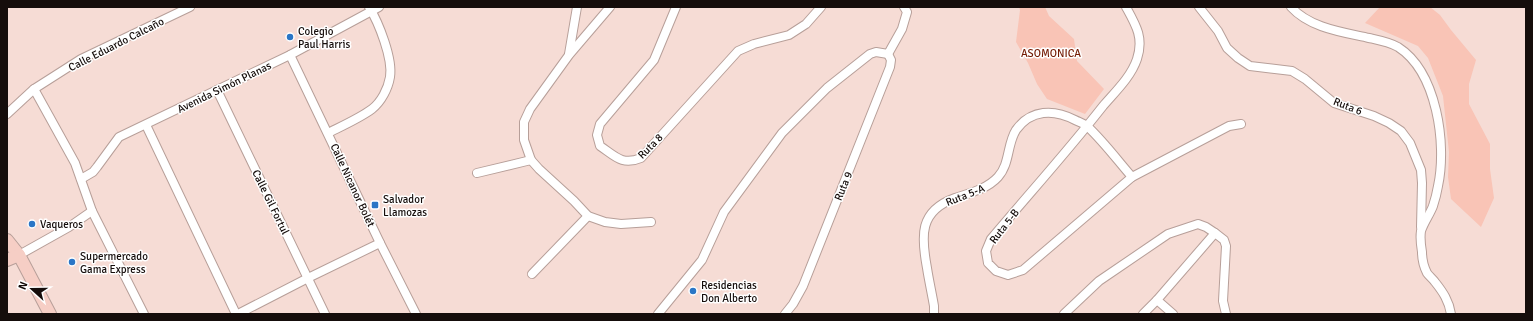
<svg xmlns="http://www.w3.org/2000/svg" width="1533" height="321" font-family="Signika,sans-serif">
  <rect width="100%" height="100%" fill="#f6dcd5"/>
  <g fill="#f9c4b6">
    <polygon points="1019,7 1045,7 1049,16 1074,39 1077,61 1104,89 1085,114 1047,99 1037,84 1028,63 1016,42 1020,10"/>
    <polygon points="1380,7 1430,7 1440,15 1451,30 1476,60 1469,84 1469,104 1490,144 1490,169 1494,198 1481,227 1451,199 1448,177 1449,152 1443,96 1428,58 1418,46 1365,23"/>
  </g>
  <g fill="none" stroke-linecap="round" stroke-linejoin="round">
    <defs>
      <g id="street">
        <polyline points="610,7 569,55 530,109 524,122 524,140 531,160 539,169 574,201 588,216 605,222 621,224 651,222"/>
        <path d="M676,7l-22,53 -54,64 -3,11 3,11c15,10 22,20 41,12l97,-107 16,-7 35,-9 17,-11 15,-17"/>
        <path d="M1126,7c10,18 18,31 11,52 -6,18 -22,33 -34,47 -36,46 -75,89 -112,133l-5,12 2,12 8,8 12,4 15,-5 109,-93 97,-51 12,-2"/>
        <polyline points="1199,7 1218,31 1227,48 1238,58 1250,66 1292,71 1305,79 1334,103 1374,116 1389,123 1401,131 1410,143 1421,170 1422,183 1421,227"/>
        <path d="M1291,7c19,21 51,25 78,31 9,2 20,4 29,9 39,25 49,97 40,139 -1,6 -3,14 -5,20 -3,8 -9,16 -12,25 -1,6 0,15 1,21 0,7 2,15 5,21 2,3 6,6 8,9 8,10 14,19 16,32"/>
        <polyline points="569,54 577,7"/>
        <polyline points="290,55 380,243 416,314"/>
        <polyline points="34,89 75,163 92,211 144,314"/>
        <polyline points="217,90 325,314"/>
        <polyline points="7,114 34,89 81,59 190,7"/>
        <polyline points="146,125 236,314"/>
        <path d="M328,133c14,-7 32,-15 44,-24 9,-7 16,-20 18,-32 3,-18 -11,-54 -21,-70"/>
        <polyline points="477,173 531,160"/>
        <polyline points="81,179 93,172 97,167 119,137 290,55 379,7"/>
        <polyline points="19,255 69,227 92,211"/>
        <polyline points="532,274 588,216"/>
        <polyline points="1157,300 1173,314"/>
        <polyline points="238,314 308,278 380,243"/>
        <polyline points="658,314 702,260 724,212 782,133 827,88 870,54 876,52 888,54 902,29 907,12 904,7"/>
        <polyline points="785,314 793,304 803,286 890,67 891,60 888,54"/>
        <path d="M934,314v-8c-2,-12 -5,-25 -7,-38 -6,-32 -8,-57 28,-70 15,-5 32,-9 43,-21 12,-13 9,-33 18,-47 15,-21 38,-21 59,-10 4,2 10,4 13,7 16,15 30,34 44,50"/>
        <polyline points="1064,314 1099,281 1168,234 1198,224 1206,227 1215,233 1224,240 1226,246 1223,301 1226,314"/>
        <polyline points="1143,314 1157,300 1215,233"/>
      </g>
      <g id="secondary">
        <polyline points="7,240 19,255 50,314"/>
        <polyline points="7,260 19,255"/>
      </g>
    </defs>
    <use href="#street" stroke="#b79f99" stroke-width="10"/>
    <use href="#secondary" stroke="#b79f99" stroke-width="14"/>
    <use href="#street" stroke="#fff" stroke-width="8"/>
    <use href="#secondary" stroke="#f6cec5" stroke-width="12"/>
  </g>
  <g fill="#2a76c6" stroke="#fff" stroke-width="1.5">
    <circle cx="290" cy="37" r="4"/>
    <rect x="371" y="201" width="8" height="8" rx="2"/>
    <circle cx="32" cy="224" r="4"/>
    <circle cx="72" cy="262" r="4"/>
    <circle cx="693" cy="291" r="4"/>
  </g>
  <g text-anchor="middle" stroke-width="3" stroke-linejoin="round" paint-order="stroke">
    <g font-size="11" fill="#150d0b" stroke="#fff" text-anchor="start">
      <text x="298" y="35">Colegio<tspan x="298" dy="13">Paul Harris</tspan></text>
      <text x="383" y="203">Salvador<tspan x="383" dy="13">Llamozas</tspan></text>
      <text x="40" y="228">Vaqueros</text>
      <text x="80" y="260">Supermercado<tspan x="80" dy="13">Gama Express</tspan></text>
      <text x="701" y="289">Residencias<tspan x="701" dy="13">Don Alberto</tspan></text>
    </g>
    <g font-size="11" fill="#150d0b" stroke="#fff">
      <text transform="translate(116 44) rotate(-27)" y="4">Calle Eduardo Calcaño</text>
      <text transform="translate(224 87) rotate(-26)" y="4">Avenida Simón Planas</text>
      <text transform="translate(1348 106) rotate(21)" y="4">Ruta 6</text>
      <text transform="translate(650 146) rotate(-45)" y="4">Ruta 8</text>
      <text transform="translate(353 185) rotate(65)" y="4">Calle Nicanor Bolét</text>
      <text transform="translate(843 186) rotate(-68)" y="4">Ruta 9</text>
      <text transform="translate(965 195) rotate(-22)" y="4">Ruta 5-A</text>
      <text transform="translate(271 202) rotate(64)" y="4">Calle Gil Fortul</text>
      <text transform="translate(1004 226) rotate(-52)" y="4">Ruta 5-B</text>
    </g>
    <g font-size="11" fill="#741b04" stroke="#fff">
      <text x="1051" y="57">ASOMONICA</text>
    </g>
  </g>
  <rect width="1533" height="321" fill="none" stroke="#150d0b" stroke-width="16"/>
  <g transform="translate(32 289) rotate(291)" stroke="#ffffff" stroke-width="3" paint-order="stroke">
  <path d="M0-3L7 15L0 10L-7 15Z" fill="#150d0b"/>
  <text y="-6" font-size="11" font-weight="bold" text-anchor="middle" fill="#150d0b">N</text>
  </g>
</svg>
